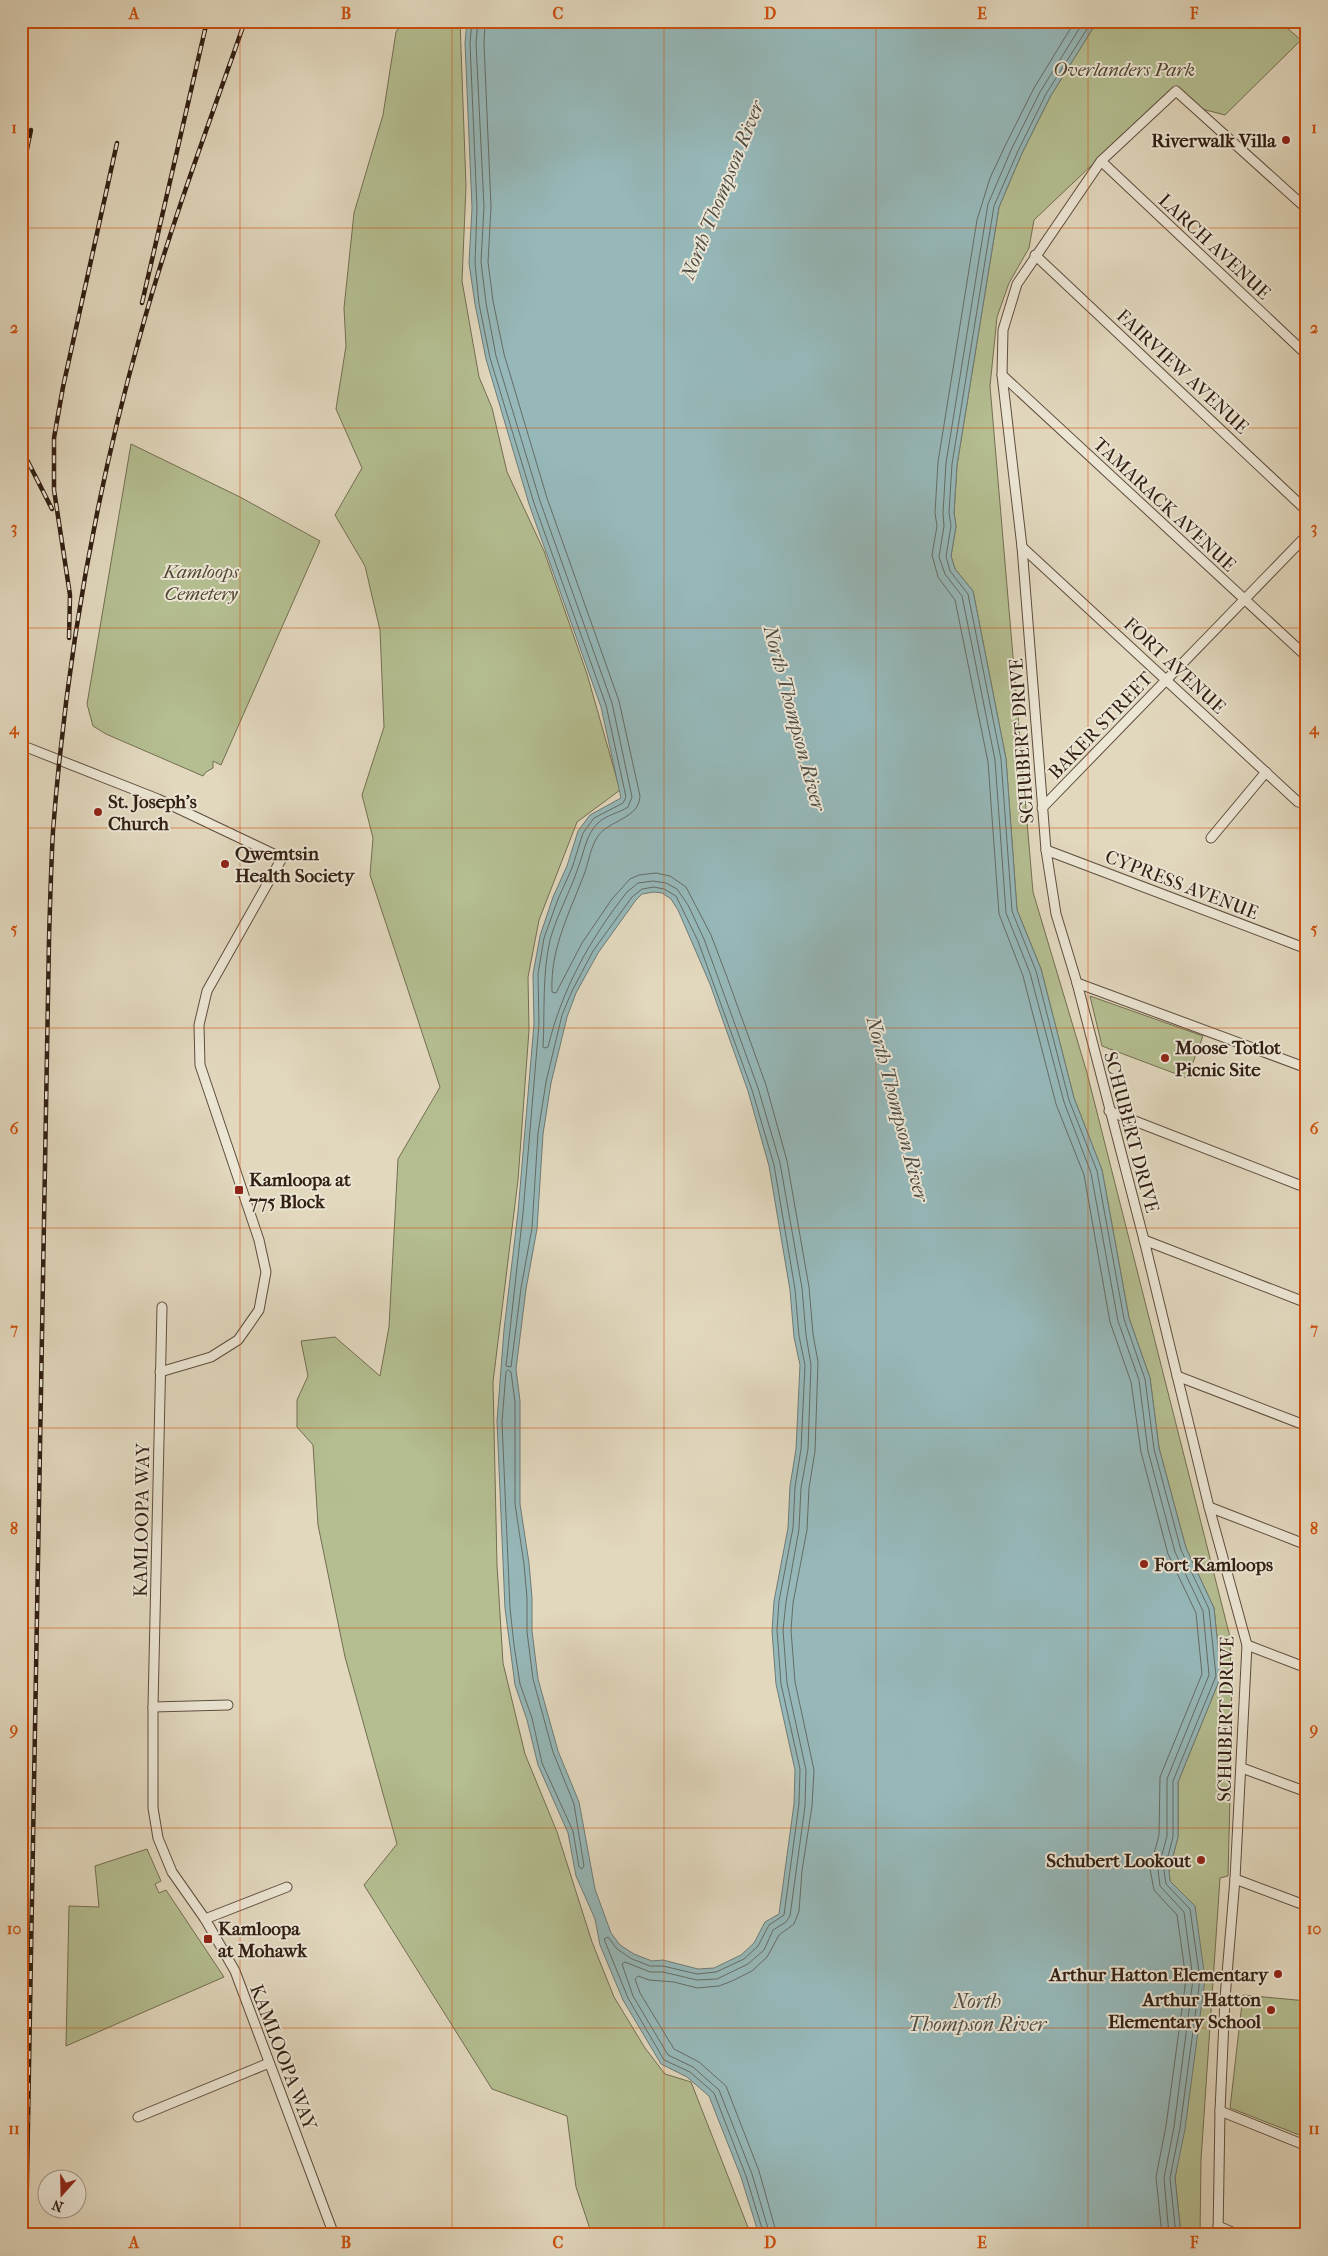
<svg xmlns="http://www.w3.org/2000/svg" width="1328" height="2256" font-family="'IM FELL French Canon',serif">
  <rect width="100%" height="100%" fill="#e2d8be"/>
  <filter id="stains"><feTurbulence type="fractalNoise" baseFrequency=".004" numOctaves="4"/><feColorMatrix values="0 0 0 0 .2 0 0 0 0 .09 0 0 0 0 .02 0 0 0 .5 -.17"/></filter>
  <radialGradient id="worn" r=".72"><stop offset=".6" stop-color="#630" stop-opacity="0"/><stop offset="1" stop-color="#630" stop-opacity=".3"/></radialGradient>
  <g fill="#b4be91" stroke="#736e52">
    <polygon points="404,21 460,21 466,186 462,281 479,377 492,408 507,472 544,551 587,674 620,790 577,822 539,920 528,977 529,1030 518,1180 493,1382 497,1565 503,1663 525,1754 557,1832 592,1942 614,1997 645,2048 665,2074 691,2082 751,2235 592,2235 576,2187 567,2116 492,2089 364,1885 397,1844 345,1657 318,1525 313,1445 297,1427 297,1400 308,1376 301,1341 335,1337 380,1376 389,1327 398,1159 440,1087 370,875 373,838 362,795 384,727 380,630 365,566 335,515 362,468 336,409 346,346 344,308 354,213 383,115 396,32"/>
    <polygon points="1099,21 1279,21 1301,40 1225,115 1202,109 1175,86 1034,220 1029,248 1009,283 997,317 990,386 1033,892 1087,1073 1230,1637 1232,1720 1228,1876 1220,1878 1201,2160 1200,2235 1181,2235 1175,2178 1190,2085 1195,1906 1170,1881 1169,1871 1178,1837 1178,1782 1221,1676 1214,1608 1186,1548 1159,1448 1150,1378 1129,1318 1102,1170 1074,1098 1041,969 1017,910 1006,759 973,591 955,569 951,556 956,526 954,513 957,465 999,207 1022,153 1050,97 1093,28"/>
    <polygon points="131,444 240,497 320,541 221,765 213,761 213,768 206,772 203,776 106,734 93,726 87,704"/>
    <polygon points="1090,996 1203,1036 1187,1078 1102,1046"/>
    <polygon points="147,1849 161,1881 155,1884 159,1893 166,1890 224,1977 66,2046 69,1906 99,1907 95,1866"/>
    <polygon points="1243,1995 1307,2001 1307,2138 1230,2108"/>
  </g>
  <path fill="#96b8b9" stroke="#6e7b77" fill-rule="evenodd" d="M467,21h632l-6,7 -43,69 -28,56 -23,54 -42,258 -3,48 2,13 -5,30 4,13 18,22 33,168 11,151 24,59 33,129 28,72 27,148 21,60 9,70 27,100 28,60 7,68 -43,106v55l-9,34 1,10 25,25 10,73 -20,150 -10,49 6,57h-422l-18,-58 -32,-81 -22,-19 -26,-13 -38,-64 -23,-55 -5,-26 -19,-43 -8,-43 -30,-68 -11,-45 -12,-35 -10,-77 -8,-187 7,-91 14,-118 16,-188 -1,-50 7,-38 13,-39 14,-31 11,-35 12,-16 31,-17 -20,-91 -72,-203 -43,-145 -11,-55 -6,-41 3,-55 -7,-165zM654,892l8,1 9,6 7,11 32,74 38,107 21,75 21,124 4,47 6,28 -4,84 -6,37 -2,42 -14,73 -2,30 4,53 19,86 -1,34 -15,110 -14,8 -11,21 -13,12 -27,13 -16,1 -35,-9 -11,1 -18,-7 -14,-9 -9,-12 -16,-44 -16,-87 -21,-51 -20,-72 -6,-48v-33l-3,-35 -9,-59v-103l-4,-32 10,-80 11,-60 6,-95 8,-51 16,-66 9,-24 22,-40 38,-53 6,-6z"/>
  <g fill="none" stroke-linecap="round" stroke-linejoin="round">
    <g stroke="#646c66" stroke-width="1">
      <polyline points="472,21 470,43 477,208 475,263 479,304 490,358 534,503 606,705 626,797 623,803 594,818 583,833 572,868 558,899 544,938 538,974 539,1024 523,1213 506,1366 511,1367 521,1288 532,1228 538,1133 546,1082 562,1015 572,991 593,951 632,897 642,889 654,887 664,889 676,896 698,941 752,1090 774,1165 795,1289 799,1336 805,1365 801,1449 795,1487 793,1528 779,1601 777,1630 781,1684 800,1769 799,1804 784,1915 769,1925 758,1946 744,1959 716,1972 697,1974 663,1966 650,1966 632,1959 617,1949 608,1937 604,1939 628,1998 664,2060 690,2072 714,2093 746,2176 764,2235"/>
      <path d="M478,21l-2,22 8,164 -3,55 5,41 10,53 44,145 72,202 20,94 -4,10c-9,6 -22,8 -30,16 -12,11 -14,30 -20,45 -8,24 -21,47 -28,72 -8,35 -5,71 -7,107l2,1 3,-1c14,-58 42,-108 79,-155l11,-9 15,-2 13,2 11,6 11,16 16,34 54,149 22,75 22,125 4,47 5,30 -3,84 -7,39 -2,41 -13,73 -3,28 4,53 19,87 -1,36 -15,110 -4,6 -13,8 -9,20 -16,14 -31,15 -20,1 -34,-8h-13l-25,-10 -3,2 11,32 35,59 25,12 26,23 33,84 18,61"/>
      <path d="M485,21l-1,23 7,163 -3,55 5,39 11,53 43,144 72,203 21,95c-1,23 -31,24 -42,40 -7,10 -9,24 -13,36 -15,40 -35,76 -33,120l4,1 26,-50 30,-44 18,-20 9,-4 17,-2 14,3 16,11 25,48 16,42 39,108 21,76 22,126 4,47 5,28 -3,89 -6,37 -2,42 -14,73 -2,27 4,52 19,88 -2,36 -10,65 -3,40 -5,13 -15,11 -12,22 -15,14 -20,10 -13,5 -22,2 -23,-6 -25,-2 -11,-4 -3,3 5,14 34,56 25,13 27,24 33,85 18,64"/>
      <polyline points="1075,21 1034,88 1006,144 990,178 977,220 938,462 935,513 937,526 932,555 938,577 955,600 988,762 999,914 1023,976 1056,1104 1084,1175 1110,1322 1131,1382 1141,1452 1168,1554 1196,1613 1202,1674 1160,1777 1159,1835 1150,1869 1154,1890 1177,1915 1186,1979 1166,2126 1156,2177 1162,2235"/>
      <polyline points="1084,21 1040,92 1012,148 988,204 946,463 943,513 944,526 939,557 945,574 962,596 995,760 1006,913 1030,973 1064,1102 1091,1173 1118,1321 1139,1380 1148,1451 1175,1552 1203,1611 1209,1675 1167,1779 1167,1836 1158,1870 1160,1886 1184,1912 1193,1979 1174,2127 1164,2178 1169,2235"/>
      <polyline points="1092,21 1046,94 1018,151 994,206 952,464 949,513 951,526 946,556 950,571 968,594 1001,759 1012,911 1036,971 1069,1100 1097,1171 1124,1319 1145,1379 1154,1449 1181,1550 1209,1609 1216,1676 1173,1781 1173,1837 1164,1871 1166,1884 1190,1909 1200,1979 1180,2128 1170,2178 1176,2235"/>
      <polygon points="508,1370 511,1372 515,1402 515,1504 524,1564 527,1598 527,1632 533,1679 553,1752 574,1804 584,1866 582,1869 579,1867 573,1831 542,1763 532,1718 520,1684 514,1645 510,1608 502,1422 506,1372"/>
    </g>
    <defs>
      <g id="street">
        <polyline points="1101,161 1307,355"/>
        <polyline points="1035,255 1307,511"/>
        <polyline points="1002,375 1307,657"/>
        <polyline points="1022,547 1298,802 1307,804"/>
        <polyline points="21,745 158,799 282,858 207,991 199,1025 200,1065 259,1240 266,1272 259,1310 238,1340 211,1357 160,1372"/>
        <polyline points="1042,808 1307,535"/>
        <polyline points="21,819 23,746"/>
        <polyline points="1211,838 1266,772"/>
        <polyline points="1046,850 1307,949"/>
        <polyline points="1077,983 1307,1068"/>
        <polyline points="1109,1111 1307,1188"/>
        <polyline points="1144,1240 1307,1303"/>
        <polyline points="162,1307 153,1707 153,1808 158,1838 172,1872 205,1919 235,1971 334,2235"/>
        <polyline points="1177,1376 1307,1426"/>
        <polyline points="1209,1507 1307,1545"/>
        <polyline points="1247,1645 1307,1668"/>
        <polyline points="153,1707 228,1705"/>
        <polyline points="1242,1768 1307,1792"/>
        <polyline points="1235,1879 1307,1906"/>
        <polyline points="205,1919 287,1887"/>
        <polyline points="1220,2111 1307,2146"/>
        <polyline points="138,2117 269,2063"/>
        <polyline points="1218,2226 1239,2235"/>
        <polyline points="1218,2235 1220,2111 1225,1998 1235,1879 1247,1645 1209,1507 1144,1240 1077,983 1056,914 1046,850 1022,547 1002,375 1003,330 1017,284 1101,161 1176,91 1307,209"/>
      </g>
    </defs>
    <use href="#street" stroke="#5e4d3e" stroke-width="11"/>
    <use href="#street" stroke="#ece6d5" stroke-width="9"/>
    <defs>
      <g id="rail">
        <polyline points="21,177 31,130"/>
        <polyline points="142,303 207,21"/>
        <polyline points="21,448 52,509"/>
        <polyline points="69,638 70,595 54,490 54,438 63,387 117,143"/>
        <path d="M26,2235l23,-1295c1,-36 2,-73 4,-109 13,-168 42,-337 88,-499 29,-106 68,-208 104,-311"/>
      </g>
    </defs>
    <use href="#rail" stroke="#321f14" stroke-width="4.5"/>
    <use href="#rail" stroke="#ece6d5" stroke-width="2.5" stroke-dasharray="8" stroke-linecap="butt"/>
  </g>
  <path fill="none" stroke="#cd500d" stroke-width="1" stroke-opacity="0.55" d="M240,21v2214M452,21v2214M664,21v2214M876,21v2214M1088,21v2214M21,228h1286M21,428h1286M21,628h1286M21,828h1286M21,1028h1286M21,1228h1286M21,1428h1286M21,1628h1286M21,1828h1286M21,2028h1286"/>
  <g fill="#8f2418" stroke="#ece6d5" stroke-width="2">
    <circle cx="1286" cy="140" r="5"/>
    <circle cx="98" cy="812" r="5"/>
    <circle cx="225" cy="864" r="5"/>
    <circle cx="1165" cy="1058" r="5"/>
    <rect x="234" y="1185" width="10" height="10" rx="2.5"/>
    <circle cx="1144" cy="1564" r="5"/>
    <circle cx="1201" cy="1860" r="5"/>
    <rect x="203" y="1934" width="10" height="10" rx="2.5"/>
    <circle cx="1278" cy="1974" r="5"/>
    <circle cx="1271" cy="2010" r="5"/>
  </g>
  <g text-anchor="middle" stroke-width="4" stroke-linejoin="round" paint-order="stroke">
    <g font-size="19" font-style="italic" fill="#524733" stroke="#ece6d5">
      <text x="1124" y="76">Overlanders Park</text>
      <text x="201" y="578">Kamloops<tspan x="201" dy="22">Cemetery</tspan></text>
    </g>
    <g font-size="19" font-weight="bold" fill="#321f14" stroke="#ece6d5" text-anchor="start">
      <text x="1276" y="147" text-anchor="end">Riverwalk Villa</text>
      <text x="108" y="808">St. Joseph's<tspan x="108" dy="22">Church</tspan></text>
      <text x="235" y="860">Qwemtsin<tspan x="235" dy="22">Health Society</tspan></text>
      <text x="1175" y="1054">Moose Totlot<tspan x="1175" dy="22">Picnic Site</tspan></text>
      <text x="249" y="1186">Kamloopa at<tspan x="249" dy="22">775 Block</tspan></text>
      <text x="1154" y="1571">Fort Kamloops</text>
      <text x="1191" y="1867" text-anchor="end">Schubert Lookout</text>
      <text x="218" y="1935">Kamloopa<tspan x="218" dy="22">at Mohawk</tspan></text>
      <text x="1268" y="1981" text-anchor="end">Arthur Hatton Elementary</text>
      <text x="1261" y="2006" text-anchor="end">Arthur Hatton<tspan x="1261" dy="22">Elementary School</tspan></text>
    </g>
    <g font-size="19" fill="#321f14" stroke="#ece6d5">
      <text transform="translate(1215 246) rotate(43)" y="7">LARCH AVENUE</text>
      <text transform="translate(1183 371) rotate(43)" y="7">FAIRVIEW AVENUE</text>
      <text transform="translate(1165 504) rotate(43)" y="7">TAMARACK AVENUE</text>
      <text transform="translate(1175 665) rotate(43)" y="7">FORT AVENUE</text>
      <text transform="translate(1100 725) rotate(-46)" y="7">BAKER STREET</text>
      <text transform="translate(1021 741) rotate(-94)" y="7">SCHUBERT DRIVE</text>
      <text transform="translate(1182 884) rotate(21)" y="7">CYPRESS AVENUE</text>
      <text transform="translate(1132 1132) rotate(75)" y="7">SCHUBERT DRIVE</text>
      <text transform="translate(141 1520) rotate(-89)" y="7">KAMLOOPA WAY</text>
      <text transform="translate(1225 1719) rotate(-89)" y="7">SCHUBERT DRIVE</text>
      <text transform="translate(284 2057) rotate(69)" y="7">KAMLOOPA WAY</text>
    </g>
    <g font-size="20" font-style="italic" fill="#504d46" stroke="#ece6d5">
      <text transform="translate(722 190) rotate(-68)" y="7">North Thompson River</text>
      <text transform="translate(795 718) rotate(75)" y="7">North Thompson River</text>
      <text transform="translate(898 1109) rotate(75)" y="7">North Thompson River</text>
      <text x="977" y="2008">North<tspan x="977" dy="23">Thompson River</tspan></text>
    </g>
  </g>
  <rect width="1328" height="2256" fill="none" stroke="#e2d8be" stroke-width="55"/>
  <g transform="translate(62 2194) rotate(200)"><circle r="24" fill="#ece6d5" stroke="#a29688"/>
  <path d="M0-4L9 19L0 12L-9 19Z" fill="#8f2418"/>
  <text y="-8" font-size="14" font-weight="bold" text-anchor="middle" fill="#321f14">N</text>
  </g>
  <rect x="28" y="28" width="1272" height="2200" fill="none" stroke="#cd500d" stroke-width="2"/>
  <g font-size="16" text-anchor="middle" font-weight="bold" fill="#cd500d">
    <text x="134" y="19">A</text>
    <text x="346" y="19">B</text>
    <text x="558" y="19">C</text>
    <text x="770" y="19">D</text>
    <text x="982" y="19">E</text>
    <text x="1194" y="19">F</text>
    <text x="14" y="133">1</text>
    <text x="1314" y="133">1</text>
    <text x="14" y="333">2</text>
    <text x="1314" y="333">2</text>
    <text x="14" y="533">3</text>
    <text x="1314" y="533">3</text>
    <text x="14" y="734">4</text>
    <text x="1314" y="734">4</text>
    <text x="14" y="934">5</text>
    <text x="1314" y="934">5</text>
    <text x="14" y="1134">6</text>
    <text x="1314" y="1134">6</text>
    <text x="14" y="1334">7</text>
    <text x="1314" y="1334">7</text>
    <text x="14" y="1534">8</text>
    <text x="1314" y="1534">8</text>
    <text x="14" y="1734">9</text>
    <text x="1314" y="1734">9</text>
    <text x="14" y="1934">10</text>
    <text x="1314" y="1934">10</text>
    <text x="14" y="2134">11</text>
    <text x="1314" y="2134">11</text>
    <text x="134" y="2248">A</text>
    <text x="346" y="2248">B</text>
    <text x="558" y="2248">C</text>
    <text x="770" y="2248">D</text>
    <text x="982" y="2248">E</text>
    <text x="1194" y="2248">F</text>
  </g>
  <rect width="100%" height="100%" filter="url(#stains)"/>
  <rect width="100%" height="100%" fill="url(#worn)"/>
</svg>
